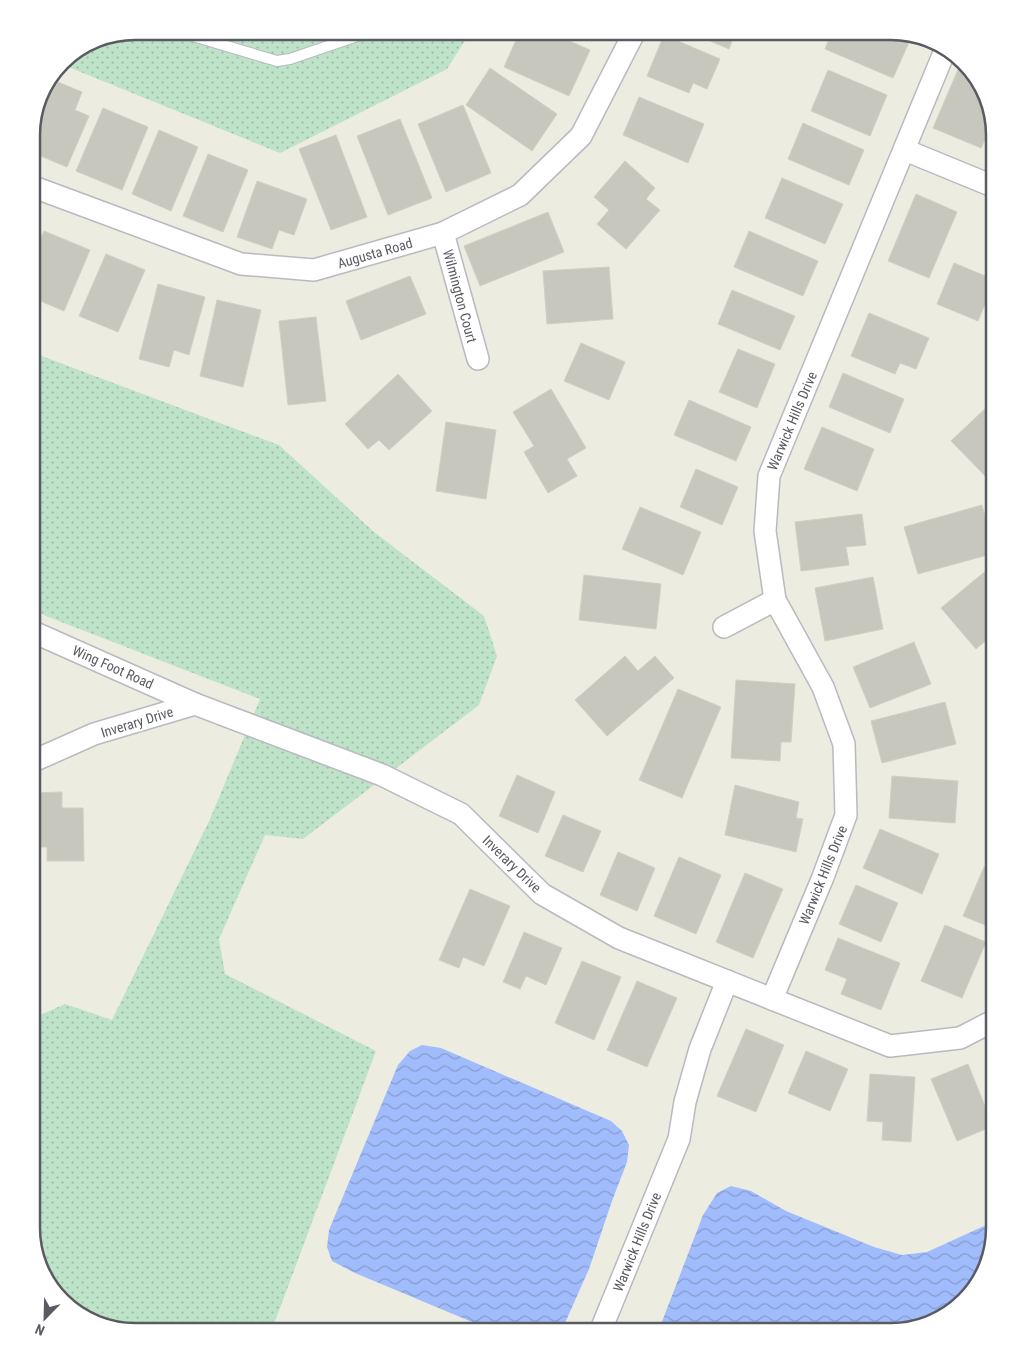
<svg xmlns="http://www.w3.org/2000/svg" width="1026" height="1363" font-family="'Roboto Condensed',sans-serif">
  <defs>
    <pattern id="grass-dots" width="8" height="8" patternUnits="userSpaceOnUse" patternTransform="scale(1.25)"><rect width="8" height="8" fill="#bee3c8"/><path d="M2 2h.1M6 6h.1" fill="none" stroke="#9dbba6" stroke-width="1.8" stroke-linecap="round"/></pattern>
    <pattern id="water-waves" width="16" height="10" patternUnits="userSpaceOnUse" patternTransform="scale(1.25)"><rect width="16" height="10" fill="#a1bcfc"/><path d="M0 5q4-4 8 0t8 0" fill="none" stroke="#869ccf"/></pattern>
  </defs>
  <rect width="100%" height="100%" fill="#ecece1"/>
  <g fill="url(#grass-dots)">
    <polygon points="135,31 471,31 447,69 280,153 61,64 66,57 95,39"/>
    <polygon points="31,352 279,445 374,532 484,616 497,656 479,705 303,839 265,835 219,939 225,974 376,1051 271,1332 134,1332 83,1318 49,1286 31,1228 31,1019 65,1004 112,1020 210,819 260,699 46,616 31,608"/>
  </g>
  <g fill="url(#water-waves)">
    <polygon points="422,1045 441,1048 590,1112 611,1121 622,1131 629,1145 627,1162 612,1201 589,1269 561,1332 496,1332 355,1273 332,1261 327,1247 329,1230 398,1065 410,1051"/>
    <polygon points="731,1186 751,1191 786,1211 874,1247 902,1255 927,1252 995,1221 995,1229 981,1280 949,1314 892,1332 658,1332 703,1215 717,1193"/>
  </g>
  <g fill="#c7c7bd" stroke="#d1d0c0">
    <polygon points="520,31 547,31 590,50 569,96 504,67"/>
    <polygon points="581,31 597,31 595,37"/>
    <polygon points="687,31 736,31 729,49"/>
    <polygon points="832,31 890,31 910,40 893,78 825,49"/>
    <polygon points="664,35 720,59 707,89 693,83 689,93 647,76"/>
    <polygon points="960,65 968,69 977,77 992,124 981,148 933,128"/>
    <polygon points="490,68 557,114 532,151 466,105"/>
    <polygon points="828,70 887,95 870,136 811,111"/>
    <polygon points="53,80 82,92 75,110 89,116 67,167 31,152 31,130"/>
    <polygon points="639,97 704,124 688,163 623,135"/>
    <polygon points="463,105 491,173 446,192 418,124"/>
    <polygon points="103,108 148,127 122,190 76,171"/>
    <polygon points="400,119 432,198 388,215 357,136"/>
    <polygon points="803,123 864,150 849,185 788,159"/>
    <polygon points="159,130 198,147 171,211 132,194"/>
    <polygon points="336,135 367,217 331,230 299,149"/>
    <polygon points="208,154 248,170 223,232 183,216"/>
    <polygon points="625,161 655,188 646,199 660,210 626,249 597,224 609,210 594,197"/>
    <polygon points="782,178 843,204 825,244 765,218"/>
    <polygon points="257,181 307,199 294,235 279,230 272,249 237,237"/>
    <polygon points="916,194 957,212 929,278 888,261"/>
    <polygon points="548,212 564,252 480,286 464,246"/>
    <polygon points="44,231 90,250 64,311 31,297 31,259"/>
    <polygon points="749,231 818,261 803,296 734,267"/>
    <polygon points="106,254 145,270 118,332 79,316"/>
    <polygon points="954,263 995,280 978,321 937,304"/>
    <polygon points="609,267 613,319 547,324 543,271"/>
    <polygon points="410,276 426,314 361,340 346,301"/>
    <polygon points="158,284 205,297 189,355 174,350 169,367 139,359"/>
    <polygon points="732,290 795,316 780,350 718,324"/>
    <polygon points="217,300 261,310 243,387 200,376"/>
    <polygon points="869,313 929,338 916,369 900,363 895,374 851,356"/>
    <polygon points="316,317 326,401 288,405 279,321"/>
    <polygon points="581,343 625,362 609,400 564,381"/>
    <polygon points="738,349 775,364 757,408 719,392"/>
    <polygon points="843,373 904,399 890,433 829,407"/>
    <polygon points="398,374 432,411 389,450 379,440 368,449 345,424"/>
    <polygon points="551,389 586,448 567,459 577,476 548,493 524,452 534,446 513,412"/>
    <polygon points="689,400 751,427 736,461 674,435"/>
    <polygon points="991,403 995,407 995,486 951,441"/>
    <polygon points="446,422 496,430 486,499 436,491"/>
    <polygon points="822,427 874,449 857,491 804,469"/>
    <polygon points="696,469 738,487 722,525 680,507"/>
    <polygon points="982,505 995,553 918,574 904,527"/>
    <polygon points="640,507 701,532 683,575 622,549"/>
    <polygon points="862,514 866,545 846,547 849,565 801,571 795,522"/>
    <polygon points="994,564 995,633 976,649 941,608"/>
    <polygon points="584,575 661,584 656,629 579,620"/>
    <polygon points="873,577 883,629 825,641 815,588"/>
    <polygon points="914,642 931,684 870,708 853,667"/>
    <polygon points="625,656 638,671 655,656 674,678 607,736 575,700"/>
    <polygon points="736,680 795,684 791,742 781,742 780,761 731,758"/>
    <polygon points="678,689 721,707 682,798 639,780"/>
    <polygon points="945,702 956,744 882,763 871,721"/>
    <polygon points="517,775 555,792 538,833 499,816"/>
    <polygon points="892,776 958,781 955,823 889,818"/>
    <polygon points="735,785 799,802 796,818 803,819 796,852 725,835"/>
    <polygon points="62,792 62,808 83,808 84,861 47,861 47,847 31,847 31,793"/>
    <polygon points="563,815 601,831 583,872 545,856"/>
    <polygon points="880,829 939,854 922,894 863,868"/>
    <polygon points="618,852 655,868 637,911 600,895"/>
    <polygon points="679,857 721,875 696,934 654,916"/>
    <polygon points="984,867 995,871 995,929 963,916"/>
    <polygon points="745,873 783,889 753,958 716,942"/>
    <polygon points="856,885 898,903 881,942 839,924"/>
    <polygon points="470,889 510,906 484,966 463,957 459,968 439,960"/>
    <polygon points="945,925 986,942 962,998 921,981"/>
    <polygon points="524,932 562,948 546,985 526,976 520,989 503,982"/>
    <polygon points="838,938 900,963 881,1010 841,994 847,979 825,970"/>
    <polygon points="582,961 621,977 594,1040 555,1023"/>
    <polygon points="637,981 677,998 647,1067 607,1050"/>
    <polygon points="746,1029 784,1045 756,1112 717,1096"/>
    <polygon points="806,1051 848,1069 830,1111 788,1093"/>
    <polygon points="968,1064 993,1126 957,1141 931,1079"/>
    <polygon points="995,1064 995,1091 985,1068"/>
    <polygon points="870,1074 915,1077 911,1142 882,1140 883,1122 867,1121"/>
  </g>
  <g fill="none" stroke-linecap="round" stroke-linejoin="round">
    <defs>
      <polyline id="lane" points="176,31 277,61 290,59 372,31"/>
      <g id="street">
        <polyline points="905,150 995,187"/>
        <polyline points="31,186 241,264 314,270 443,233 520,195 581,136 635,31"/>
        <polyline points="443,233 478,359"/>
        <polyline points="724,627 775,600"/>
        <polyline points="31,631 195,704"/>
        <polyline points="31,762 94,734 195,704 382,775 461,814 542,894 619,938 772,999 890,1046 960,1038 995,1020"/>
        <polyline points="772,999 823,877 846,815 844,744 823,687 775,600 765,531 769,476 946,48"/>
        <polyline points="600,1332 679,1139 685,1102 700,1049 727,981"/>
      </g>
    </defs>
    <use href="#lane" stroke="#b9b9c0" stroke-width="12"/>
    <use href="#street" stroke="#b9b9c0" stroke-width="24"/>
    <use href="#lane" stroke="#fff" stroke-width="10"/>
    <use href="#street" stroke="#fff" stroke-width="21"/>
  </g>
  <g text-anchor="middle" stroke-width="4" stroke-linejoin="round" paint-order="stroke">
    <g font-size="14" fill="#5a5b62" stroke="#fff">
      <text transform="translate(375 253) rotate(-16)" y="5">Augusta Road</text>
      <text transform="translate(460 296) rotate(75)" y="5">Wilmington Court</text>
      <text transform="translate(792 421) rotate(-67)" y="5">Warwick Hills Drive</text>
      <text transform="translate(113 667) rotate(24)" y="5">Wing Foot Road</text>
      <text transform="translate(137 722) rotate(-17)" y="5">Inverary Drive</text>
      <text transform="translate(512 864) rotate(44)" y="5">Inverary Drive</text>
      <text transform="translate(823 875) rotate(-68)" y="5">Warwick Hills Drive</text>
      <text transform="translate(637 1242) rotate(-68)" y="5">Warwick Hills Drive</text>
    </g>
  </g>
  <path d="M0 0H1026V1363H0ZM135 40H891A95 95 0 0 1 986 135V1228A95 95 0 0 1 891 1323H135A95 95 0 0 1 40 1228V135A95 95 0 0 1 135 40Z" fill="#fff" fill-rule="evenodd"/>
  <path fill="none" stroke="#5a5b62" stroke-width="2.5" d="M135 40H891A95 95 0 0 1 986 135V1228A95 95 0 0 1 891 1323H135A95 95 0 0 1 40 1228V135A95 95 0 0 1 135 40Z"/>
  <g transform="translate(45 1318) rotate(203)" stroke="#ffffff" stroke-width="4" paint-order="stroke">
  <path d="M0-4L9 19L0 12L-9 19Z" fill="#5a5b62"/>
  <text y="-8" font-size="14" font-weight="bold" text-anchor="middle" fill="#5a5b62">N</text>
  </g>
</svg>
